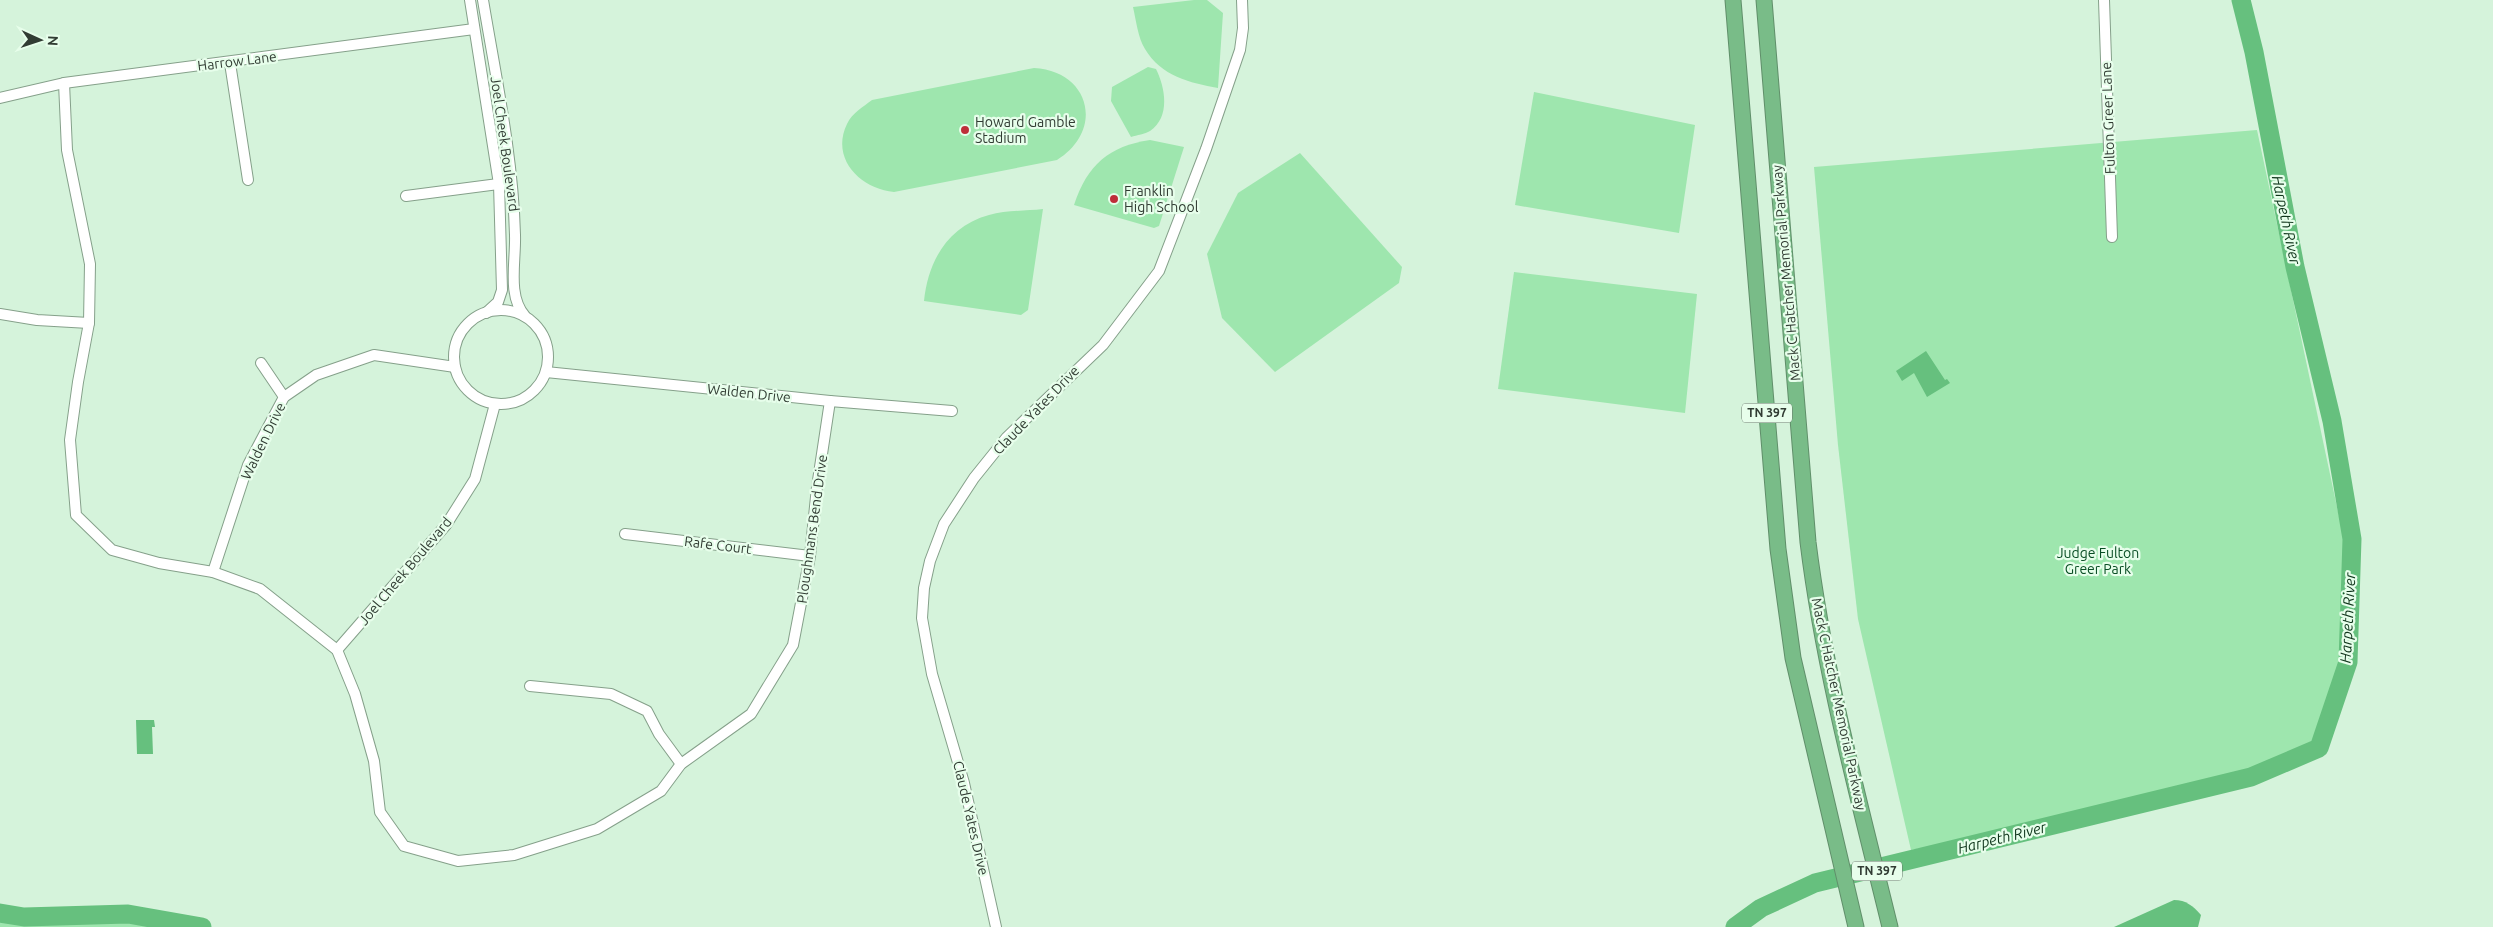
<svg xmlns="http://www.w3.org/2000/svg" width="2493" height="927" font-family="Ubuntu,sans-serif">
  <rect width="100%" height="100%" fill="#d5f3db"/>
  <g fill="#9ee6ae">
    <path d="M1194,0h13l16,13 -5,75c-28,-5 -57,-12 -73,-39 -7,-11 -9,-29 -12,-42z"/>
    <path d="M1148,67l8,2c9,18 15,48 -6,62 -5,3 -13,4 -19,6l-20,-36 1,-14z"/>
    <path d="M1034,68c56,3 71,62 23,92l-163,32c-33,-3 -64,-33 -47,-68 5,-11 16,-17 25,-24z"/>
    <polygon points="1534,92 1695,125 1679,233 1515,205"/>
    <polygon points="2257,130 2344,540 2338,691 2319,748 2251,777 2089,817 1911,850 1858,619 1838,445 1814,167"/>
    <path d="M1150,140l34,7 -25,79 -5,2 -80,-23c13,-40 35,-59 76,-65z"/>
    <polygon points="1300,153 1402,267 1399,283 1275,372 1222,318 1207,254 1238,193"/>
    <path d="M1043,209l-15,101 -7,5 -97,-14c4,-40 24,-75 65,-86 17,-5 37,-4 54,-6z"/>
    <polygon points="1514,272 1697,294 1685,413 1498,389"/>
    <polygon points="0,913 24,917 128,914 202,927 0,927"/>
  </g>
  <g fill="#66c07e">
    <polygon points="1926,351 1945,380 1947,379 1950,383 1927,397 1914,373 1902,381 1896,371"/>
    <polygon points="136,720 154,720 155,727 152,727 153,754 137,754"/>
    <path d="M2174,900c12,0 19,6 27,15l-3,12h-84z"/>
  </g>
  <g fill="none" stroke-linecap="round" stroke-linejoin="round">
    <g stroke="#66c07e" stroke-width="19">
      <polyline points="0,913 24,917 128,914 202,927"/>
      <polyline points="1735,927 1761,908 1815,883 2251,777 2319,748 2348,662 2352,539 2332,421 2295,267 2254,52 2241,0"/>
    </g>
    <defs>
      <g id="minor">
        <polyline points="470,0 499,184 502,290 498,302 486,313"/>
        <path d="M483,0c13,78 30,156 32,235 1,26 -8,61 10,81"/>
        <polyline points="2104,0 2112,237"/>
        <polyline points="230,63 248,180"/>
        <polyline points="64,83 67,150 90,264 89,323 78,382 70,440 76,515 112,550 159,563 213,572 260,589 337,650 355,694 374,761 380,812 404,846 458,861 514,855 597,829 661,791 681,764 751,714 793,645 810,556 817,487 830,401"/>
        <polyline points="0,98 64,83 474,29"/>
        <polyline points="406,196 506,183"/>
        <circle cx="501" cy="357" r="47"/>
        <polyline points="0,314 37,320 89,323"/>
        <polyline points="261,363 284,397"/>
        <polyline points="546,372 830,401 952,411"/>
        <polyline points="625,534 810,556"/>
        <polyline points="213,572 248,465 284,397 316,375 374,355 455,367"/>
        <polyline points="337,650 446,525 475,479 495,404"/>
        <polyline points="530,686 611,694 647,711 659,734 681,764"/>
        <polyline points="996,927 964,783 932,674 922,618 924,588 930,561 944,524 974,478 1007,437 1103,345 1159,271 1206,149 1240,50 1243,28 1242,0"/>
      </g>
      <g id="highway">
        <polyline points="1733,0 1778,549 1793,658 1856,927"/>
        <path d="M1764,0l44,542c16,130 51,258 82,385"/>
      </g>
    </defs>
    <use href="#minor" stroke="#85a08a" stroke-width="12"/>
    <use href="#highway" stroke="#608f6a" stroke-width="17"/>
    <use href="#minor" stroke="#fff" stroke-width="10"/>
    <use href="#highway" stroke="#79bc88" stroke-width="15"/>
  </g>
  <g fill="#be2e39" stroke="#e7feeb" stroke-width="2">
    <circle cx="965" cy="130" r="5"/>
    <circle cx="1114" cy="199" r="5"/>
  </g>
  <g text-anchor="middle" stroke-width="4.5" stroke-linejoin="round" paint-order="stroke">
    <g fill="#e7feeb" stroke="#68766a" stroke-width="1">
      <rect x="1742" y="403.5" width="50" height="19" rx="4"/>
      <rect x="1852" y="861.5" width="50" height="19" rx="4"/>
    </g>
    <g font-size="12" font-weight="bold" fill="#313c33">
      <text x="1767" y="417">TN 397</text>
      <text x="1877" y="875">TN 397</text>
    </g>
    <g font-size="14" fill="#313c33" stroke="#e7feeb">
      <text transform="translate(237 61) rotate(-7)" y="5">Harrow Lane</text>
      <text transform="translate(2108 118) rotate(-92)" y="5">Fulton Greer Lane</text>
      <text transform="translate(505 144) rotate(82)" y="5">Joel Cheek Boulevard</text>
      <text transform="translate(1786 273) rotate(-95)" y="5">Mack C Hatcher Memorial Parkway</text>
      <text transform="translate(749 393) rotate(6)" y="5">Walden Drive</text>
      <text transform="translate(1036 410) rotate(-46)" y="5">Claude Yates Drive</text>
      <text transform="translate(263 441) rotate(-64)" y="5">Walden Drive</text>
      <text transform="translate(812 529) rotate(-82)" y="5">Ploughmans Bend Drive</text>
      <text transform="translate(718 545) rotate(7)" y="5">Rafe Court</text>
      <text transform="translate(405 571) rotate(-50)" y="5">Joel Cheek Boulevard</text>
      <text transform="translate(1839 704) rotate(78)" y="5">Mack C Hatcher Memorial Parkway</text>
      <text transform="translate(971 818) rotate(77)" y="5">Claude Yates Drive</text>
    </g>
    <g font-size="14" fill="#313c33" stroke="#e7feeb" text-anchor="start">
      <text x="975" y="127">Howard Gamble<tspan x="975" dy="16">Stadium</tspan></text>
      <text x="1124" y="196">Franklin<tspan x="1124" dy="16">High School</tspan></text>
    </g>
    <g font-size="14" fill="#094e24" stroke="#e7feeb">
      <text x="2098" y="558">Judge Fulton<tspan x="2098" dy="16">Greer Park</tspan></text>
    </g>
    <g font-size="15" font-style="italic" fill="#0f351b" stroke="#e7feeb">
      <text transform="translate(2286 220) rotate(78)" y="5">Harpeth River</text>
      <text transform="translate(2348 618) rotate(-87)" y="5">Harpeth River</text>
      <text transform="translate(2002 838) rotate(-14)" y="5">Harpeth River</text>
    </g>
  </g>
  <g transform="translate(40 40) rotate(93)" stroke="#e7feeb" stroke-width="4" paint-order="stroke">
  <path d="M0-4L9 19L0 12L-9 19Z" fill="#313c33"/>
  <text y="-8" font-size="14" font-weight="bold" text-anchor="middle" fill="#313c33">N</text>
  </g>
</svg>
